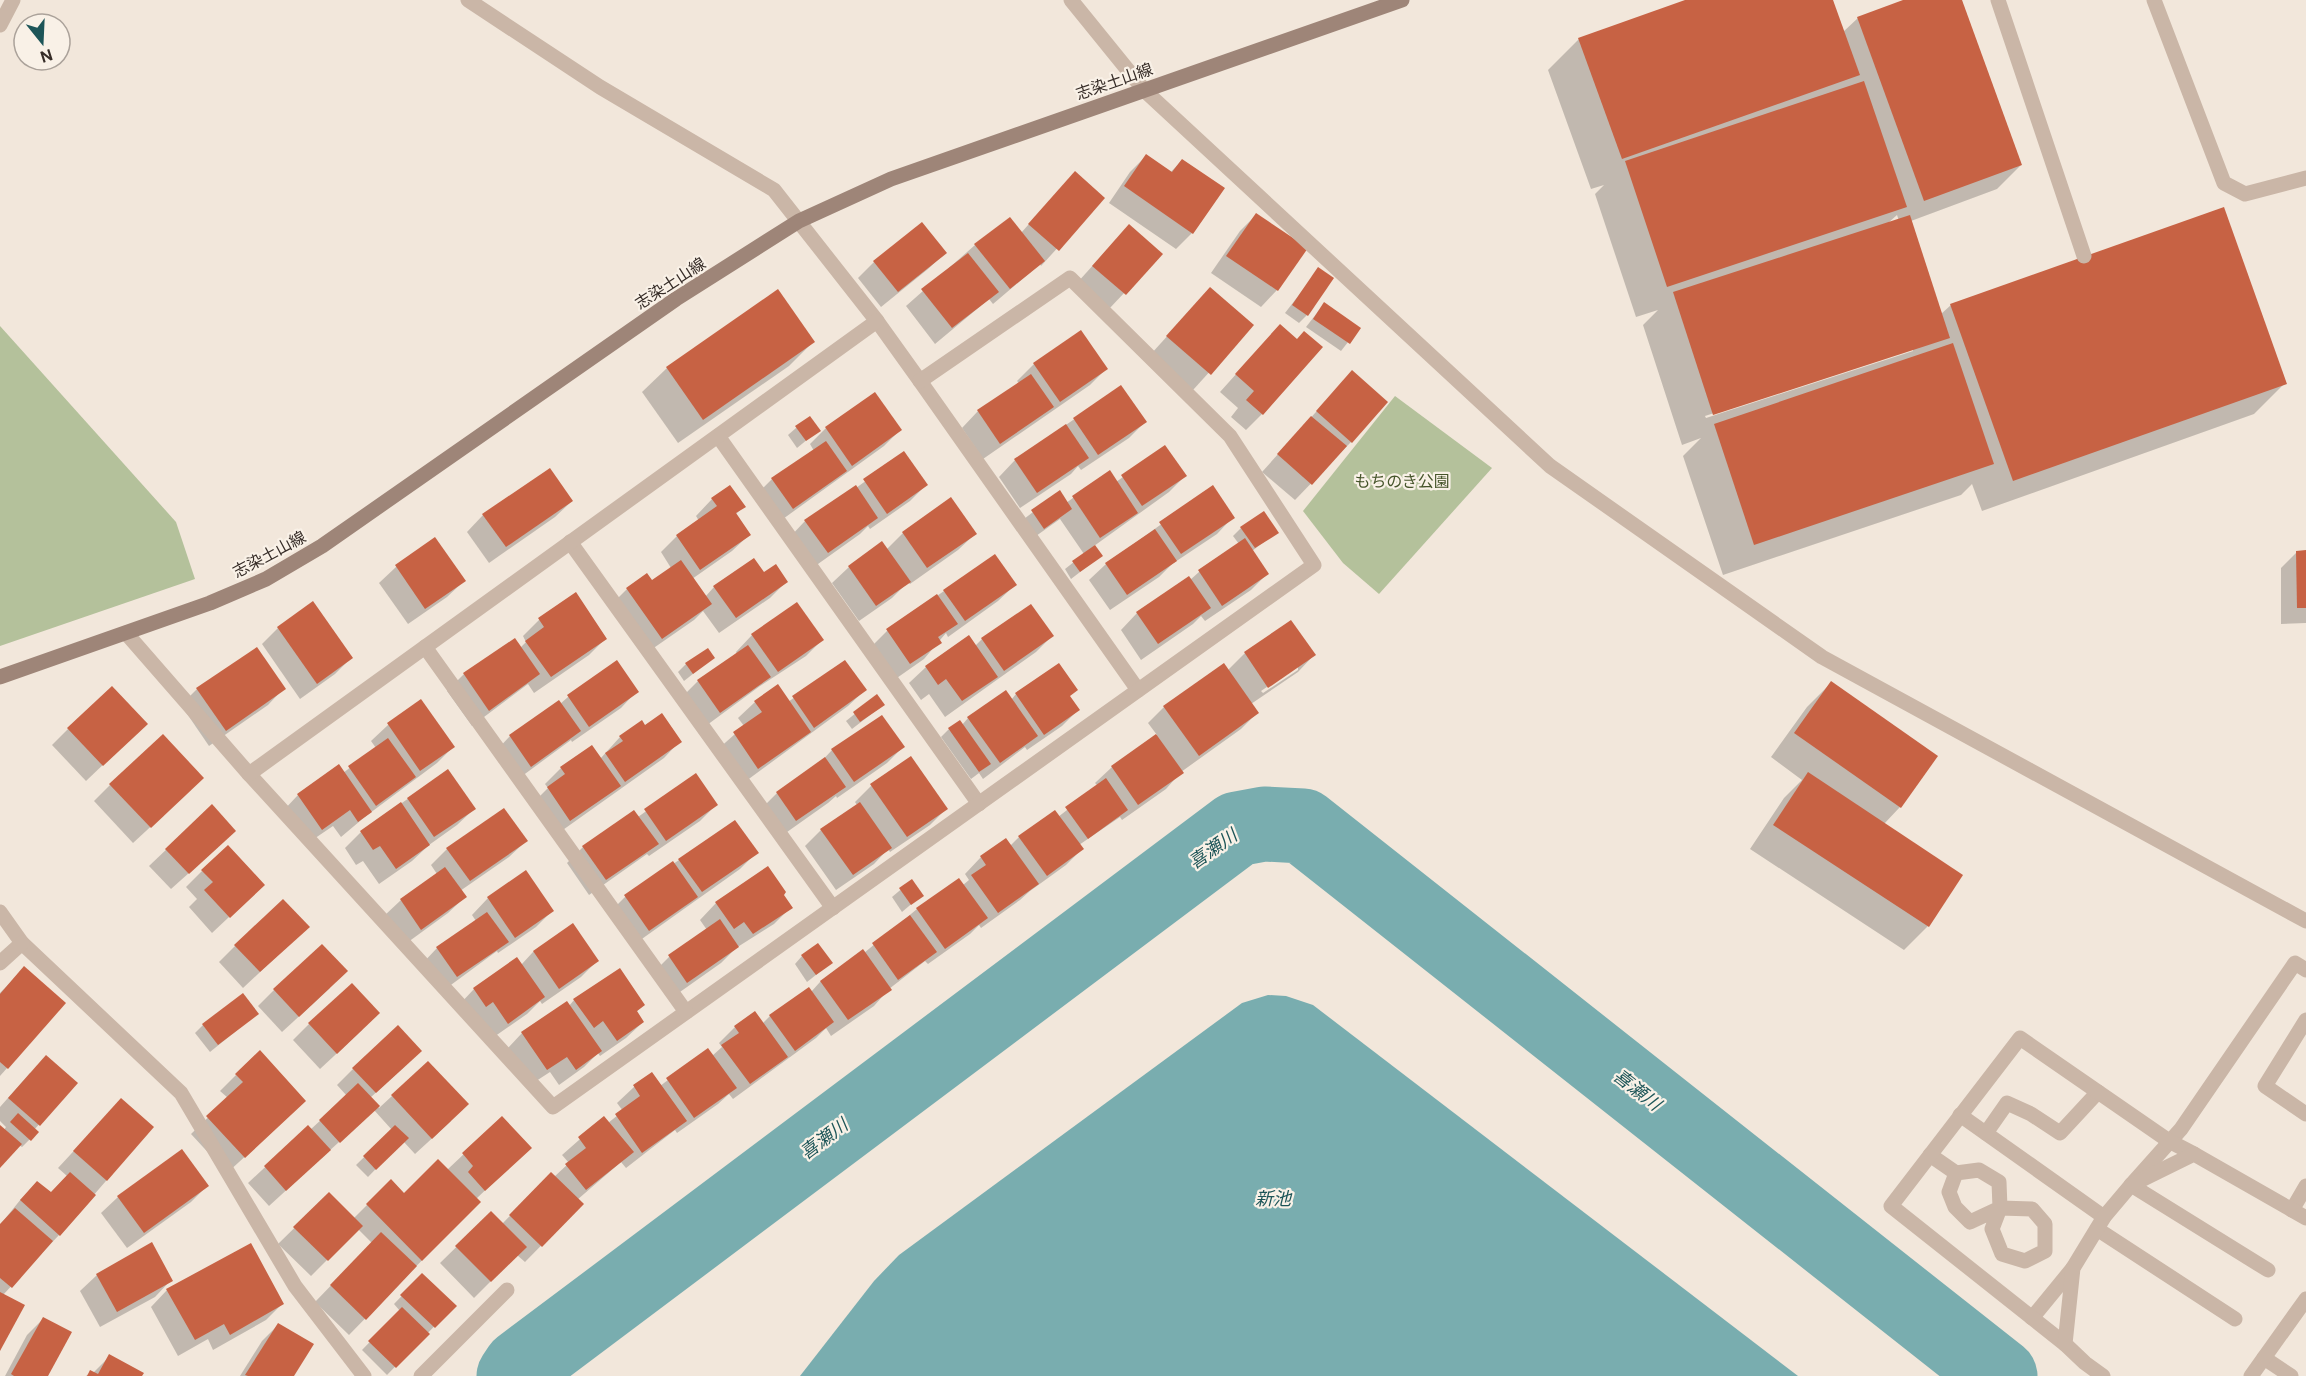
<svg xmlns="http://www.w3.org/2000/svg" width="2306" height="1376" font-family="'DM Sans','Noto Sans JP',sans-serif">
  <rect width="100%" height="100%" fill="#f2e7db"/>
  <g fill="#b4c19b">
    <polygon points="0,326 176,522 195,579 0,646"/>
    <polygon points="1395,396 1492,468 1379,594 1343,563 1303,511"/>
  </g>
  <polygon fill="#79adaf" points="1268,995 1286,996 1313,1005 1798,1376 800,1376 874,1281 899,1255 1242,1003"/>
  <g fill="#0003" fill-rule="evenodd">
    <path d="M1690,0h142l11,32 15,-14 49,-18h53l61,165 -24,24 -86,32 30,93 10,-9 334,78 -31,31 -272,97 -10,-27 -11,11 -238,80 -40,-119 18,-18 -19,7 -39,-120 15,-15 -22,7 -41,-123 9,-9 -13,4 -43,-119 31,-31zM1897,215l2,6 -12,3zM1913,348v3l-207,67 -1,-2z"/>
    <polygon points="1146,156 1170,173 1182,160 1192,233 1176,249 1109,203 1130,172"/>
    <polygon points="1059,190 1103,198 1041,266 1040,264 993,304 989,299 935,344 906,306 975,245 1021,233"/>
    <polygon points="1256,215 1306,249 1277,290 1261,307 1211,273 1240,231"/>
    <polygon points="1113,243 1161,254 1108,310 1077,283"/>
    <polygon points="945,253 928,269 881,307 858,278 874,262"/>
    <polygon points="1319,269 1307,315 1299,323 1285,313"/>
    <polygon points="1210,289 1252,325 1193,390 1151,354"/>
    <polygon points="778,291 813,342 789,366 678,443 642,392 667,368"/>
    <polygon points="1324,304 1359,328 1341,351 1306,327"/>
    <polygon points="1081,332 1106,369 1090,385 983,459 962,428 978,411 1019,383 1017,381 1034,364"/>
    <polygon points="1264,343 1262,414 1246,430 1231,417 1238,408 1220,392"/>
    <polygon points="1352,372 1351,442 1295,500 1262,472"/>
    <polygon points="1121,387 1145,422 1129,438 1081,470 1078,466 1071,474 1020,508 999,477 1015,460"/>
    <polygon points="796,428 819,430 797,448 788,435"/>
    <polygon points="826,428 900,430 884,446 776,524 756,495 772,479 814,451 810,444"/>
    <polygon points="1165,447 1185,476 1169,492 1094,546 1101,556 1071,579 1065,569 1084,554 1060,519 1036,536 1024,519 1059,492 1066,503 1109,472 1116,482"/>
    <polygon points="904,453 926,485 910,501 870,529 868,526 860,534 811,569 789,538 805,521 856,488"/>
    <polygon points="1213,487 1233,517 1217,534 1172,564 1159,577 1110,610 1089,580 1106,564"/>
    <polygon points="712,499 744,506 735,515 749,535 732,551 692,579 705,597 714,587 764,575 786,582 770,598 719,633 703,611 694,620 645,654 611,605 627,589 652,582 671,568 661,552 677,536 699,521 696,516"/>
    <polygon points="951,499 975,534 958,550 910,584 908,582 892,598 859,621 832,583 849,567 886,550 903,533"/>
    <polygon points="572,501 555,517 489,563 467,532 483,515"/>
    <polygon points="1241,528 1277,532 1252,551 1267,574 1251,590 1205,621 1201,616 1193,624 1141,660 1121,630 1137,613 1188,578 1190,580 1199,572 1239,544 1233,536"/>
    <polygon points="435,539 464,581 447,597 408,624 379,583 396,567"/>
    <polygon points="2297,552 2306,552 2306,623 2281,624 2281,568"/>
    <polygon points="1015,585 998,601 948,637 946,633 924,659 894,680 871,647 887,631 944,591"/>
    <polygon points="575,594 606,638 589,655 534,693 528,684 472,726 447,691 464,674 514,640 520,648 526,642 523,636 539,620"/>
    <polygon points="278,628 351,658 335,674 300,699 262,644"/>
    <polygon points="752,635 822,640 806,656 760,686 703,728 681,698 698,681 737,654 736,652"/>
    <polygon points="1052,636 1036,652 945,717 929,694 921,700 909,683 926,667 975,646 982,639"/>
    <path d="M1245,653l69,2 -16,17 -47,32 6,9 -16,16 -60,43 -15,17 -44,31 -2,-3 -41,28 3,4 -16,16 -36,26 -10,9 -39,28 -2,-3 -9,9 -42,30 -3,-3 -36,28 -15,17 -43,30 -5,-8 -10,10 -83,61 -4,-5 -11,10 -41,29 -2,-3 -49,38 -5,-6 -44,38 5,4 -57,58 -8,-7 -43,43 -34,-35 51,-50 11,11 49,-50 3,3 15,-14 -7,-8 42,-37 4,5 15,-12 -6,-8 17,-16 18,-13 8,12 48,-36 4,6 10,-9 -3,-4 16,-16 27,-3 8,-8 41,-24 9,-10 43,-31 1,2 53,-44 42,-29 4,5 6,-5 -4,-6 16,-17 25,-17 4,6 9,-9 39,-20 40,-31 -3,-3 17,-16 45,-32 -9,-12 16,-16 63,-36zM1298,666v4l-35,23 -2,-2z"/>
    <polygon points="713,658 684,681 678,672 686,664"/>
    <polygon points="845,662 865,690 848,706 742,784 717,750 744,726 738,718 755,702 777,686 788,702"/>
    <polygon points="1831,683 1936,757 1900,807 1884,824 1961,875 1928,926 1904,950 1750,849 1784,798 1802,780 1771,757 1807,707"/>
    <polygon points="284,688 268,705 209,746 181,705 197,689"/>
    <polygon points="637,691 621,708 572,742 571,740 514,782 494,753 510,736 560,704 568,697"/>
    <polygon points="1016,694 1069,697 1078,710 1062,726 1027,750 1025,747 983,779 979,773 971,779 941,737 949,729 962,725 968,718 1011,700"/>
    <polygon points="877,696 883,705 852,729 846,721"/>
    <polygon points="421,701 453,747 437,763 366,816 341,837 333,826 305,845 282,812 298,795 338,767 343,773 376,748 371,741 388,725"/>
    <polygon points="68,729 129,740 86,781 52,745"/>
    <polygon points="620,737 680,741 664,758 553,837 531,805 548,788 545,784 561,768 600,759"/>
    <polygon points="903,747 887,763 837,798 836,796 828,803 780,837 761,809 777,793 818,765 832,750"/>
    <polygon points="447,771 474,809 457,825 429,845 412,861 379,884 363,861 356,865 345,848 361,832"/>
    <polygon points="695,776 716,805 700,821 649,856 647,854 589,895 567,863 583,847 638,817"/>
    <polygon points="110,785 186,794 133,843 94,801"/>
    <polygon points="871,786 946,809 930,825 890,852 888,849 874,864 836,890 805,846 821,830 857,805 855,802"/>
    <polygon points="212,806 218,847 171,889 149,866"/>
    <polygon points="526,841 509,857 460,891 465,897 448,913 404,945 384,916 401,900 437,874 431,865 447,849"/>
    <polygon points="757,852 740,869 632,946 609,913 625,897 679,860"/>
    <polygon points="202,871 246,901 212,933 189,907 197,899 186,887"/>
    <polygon points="525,872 552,911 536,927 498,953 497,951 440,993 421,965 437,948 476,921 472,915 488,898"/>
    <polygon points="911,881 922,895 902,912 892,897"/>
    <polygon points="782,895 791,907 774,924 736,948 721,963 670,999 653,973 669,957 707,930 700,920 716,903"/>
    <polygon points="573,925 597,961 581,977 542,1004 540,1001 527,1014 491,1039 458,1006 474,989 521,965 533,952"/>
    <polygon points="291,943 243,988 219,962 235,946"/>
    <polygon points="802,956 831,963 807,982 795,964"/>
    <polygon points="24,968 64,1004 0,1076 0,993"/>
    <polygon points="330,988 282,1032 258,1006 274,990"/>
    <polygon points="574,1000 644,1005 636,1012 643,1022 626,1038 600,1056 598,1053 584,1067 559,1085 550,1072 530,1085 506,1050 522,1033 569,1006"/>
    <polygon points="257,1014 210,1052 195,1033 203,1025"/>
    <polygon points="309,1024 362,1030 320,1069 293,1040"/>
    <polygon points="404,1067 370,1098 379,1108 392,1096 451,1121 415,1154 403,1141 368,1177 356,1165 392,1130 374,1110 269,1206 248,1183 308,1127 310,1130 347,1096 337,1085 353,1069"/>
    <polygon points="30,1073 76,1083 34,1130 37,1132 22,1147 19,1145 0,1166 0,1127 4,1130 6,1127 0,1121 0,1107"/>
    <polygon points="236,1075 288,1117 227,1173 191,1134 228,1098 220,1091"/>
    <polygon points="121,1100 152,1128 59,1235 3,1295 0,1348 0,1225 21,1199 50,1194 67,1176 58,1168"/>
    <polygon points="502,1118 513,1164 476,1199 479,1202 349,1335 315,1302 372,1243 358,1229 311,1276 278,1244 329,1194 354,1218 391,1181 404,1195 447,1170"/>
    <polygon points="182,1151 207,1186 191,1202 127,1248 101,1213 118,1197"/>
    <polygon points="97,1275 171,1280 155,1297 100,1327 80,1291"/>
    <polygon points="422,1275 454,1306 387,1375 362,1350 400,1311 394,1304"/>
    <polygon points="167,1290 282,1304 266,1320 213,1350 208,1339 178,1356 151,1307"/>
    <polygon points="43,1319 47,1376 5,1376 27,1335"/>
    <polygon points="278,1325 292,1376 240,1376 262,1341"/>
    <polygon points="110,1356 140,1376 86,1376 91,1372 93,1373"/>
  </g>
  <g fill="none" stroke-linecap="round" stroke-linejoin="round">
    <polyline stroke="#79adaf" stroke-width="75" points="514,1376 520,1367 1237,829 1264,824 1303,826 2000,1376"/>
  </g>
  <g fill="#c76244">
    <polygon points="1685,0 1833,0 1860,75 1622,159 1578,38"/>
    <polygon points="1903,0 1962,0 2022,165 1924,201 1857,17"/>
    <polygon points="1864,81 1907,207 1667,287 1625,161"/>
    <polygon points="1146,154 1172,172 1182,159 1225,188 1193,234 1124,186"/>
    <polygon points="1075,171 1105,198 1059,251 1028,224"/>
    <polygon points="2224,207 2287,384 2013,481 1950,304"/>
    <polygon points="1256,213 1308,248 1278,291 1226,256"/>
    <polygon points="1910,215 1950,338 1713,415 1673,292"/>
    <polygon points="1010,217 1045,261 1010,289 974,244"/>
    <polygon points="922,222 947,253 898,292 873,261"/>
    <polygon points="1129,224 1163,254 1126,295 1092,266"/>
    <polygon points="968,253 999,292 952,328 921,289"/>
    <polygon points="1318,267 1334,278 1308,316 1292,305"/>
    <polygon points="1210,287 1254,325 1211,375 1166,336"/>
    <polygon points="778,289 815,342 703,420 666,367"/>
    <polygon points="1324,302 1361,328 1350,344 1313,319"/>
    <polygon points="1280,324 1297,339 1304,331 1323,347 1263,415 1246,400 1254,391 1235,374"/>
    <polygon points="1081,330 1108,369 1060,402 1033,363"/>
    <polygon points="1953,343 1994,464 1754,545 1714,424"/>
    <polygon points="1352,370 1388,402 1352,443 1316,411"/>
    <polygon points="1031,374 1054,407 1000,444 977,410"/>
    <polygon points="1121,385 1147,422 1098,455 1073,418"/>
    <polygon points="875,392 902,430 852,466 825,427"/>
    <polygon points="810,416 821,431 806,441 795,426"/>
    <polygon points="1311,416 1347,446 1312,485 1277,454"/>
    <polygon points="1066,424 1089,458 1037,493 1014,459"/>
    <polygon points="826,441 847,471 793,509 771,478"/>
    <polygon points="1165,445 1187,476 1142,506 1121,475"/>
    <polygon points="904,451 928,485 887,514 863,479"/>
    <polygon points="550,468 573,501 506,547 482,514"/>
    <polygon points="1110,470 1138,513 1100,538 1072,496"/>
    <polygon points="730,485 746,507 736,513 751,535 700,570 676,535 717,506 711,498"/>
    <polygon points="856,485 878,518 828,553 804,520"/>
    <polygon points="1213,485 1235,518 1181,554 1159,522"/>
    <polygon points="1060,490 1072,509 1044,529 1031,510"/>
    <polygon points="951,497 977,534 927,568 902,532"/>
    <polygon points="1264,511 1279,533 1255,548 1240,527"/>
    <polygon points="1155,529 1177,561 1127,595 1105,563"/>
    <polygon points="435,537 466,581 425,609 395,565"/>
    <polygon points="1245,538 1269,574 1222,606 1198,570"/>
    <polygon points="882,541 911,582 876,606 848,566"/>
    <polygon points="1095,545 1103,556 1080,572 1072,561"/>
    <polygon points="2306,550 2306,608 2297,608 2296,551"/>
    <polygon points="995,554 1017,585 965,621 943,590"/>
    <polygon points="754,558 764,572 776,564 788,582 736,618 713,586"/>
    <polygon points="681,560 712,604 662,639 626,588 647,573 652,580"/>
    <polygon points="1189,576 1211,608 1158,644 1136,612"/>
    <polygon points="576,592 607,639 551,677 525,641 544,627 538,618"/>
    <polygon points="937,594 958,624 938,637 942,643 910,664 886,629"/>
    <polygon points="313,601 353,658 317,684 277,627"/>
    <polygon points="797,602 824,640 778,672 751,634"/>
    <polygon points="1031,604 1054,636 1004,671 981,638"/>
    <polygon points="1291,620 1316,655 1268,688 1244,652"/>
    <polygon points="969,635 998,677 962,701 946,679 938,685 925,666"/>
    <polygon points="515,638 540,674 489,711 463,673"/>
    <polygon points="748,645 771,677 720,713 697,680"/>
    <polygon points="257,647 286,689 226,731 196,688"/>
    <polygon points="708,648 715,658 693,674 685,663"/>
    <polygon points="617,660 639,692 589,727 567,695"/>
    <polygon points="845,660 867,690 814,728 792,696"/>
    <polygon points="1059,663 1078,690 1070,696 1080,710 1044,735 1015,693"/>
    <polygon points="1224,663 1259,713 1199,756 1163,706"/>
    <polygon points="1831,681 1938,756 1901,808 1794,733"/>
    <polygon points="778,684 811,732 758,769 733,732 762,712 754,701"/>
    <polygon points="112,686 148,724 103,766 67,728"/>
    <polygon points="1006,690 1038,736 1000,763 967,717"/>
    <polygon points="877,694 885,705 860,722 853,712"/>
    <polygon points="421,699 455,747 420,771 387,723"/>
    <polygon points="559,700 581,731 531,767 509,735"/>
    <polygon points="662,713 682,742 625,782 605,753 623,741 619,736 642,720 645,725"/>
    <polygon points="882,715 905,747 854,782 831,749"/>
    <polygon points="960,720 991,764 979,772 948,728"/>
    <polygon points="163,734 204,778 151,828 109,784"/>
    <polygon points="1156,734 1184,773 1138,805 1111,766"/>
    <polygon points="388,738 416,777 376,806 348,766"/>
    <polygon points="592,745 621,786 570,821 547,787 565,774 560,767"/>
    <polygon points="911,756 948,809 907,837 870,784"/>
    <polygon points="825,757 846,787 796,821 776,792"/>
    <polygon points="339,764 372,812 358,822 350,810 322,830 297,794"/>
    <polygon points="448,769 476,809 434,837 407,798"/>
    <polygon points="1808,772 1963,875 1929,927 1773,825"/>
    <polygon points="696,773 718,805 666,841 644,809"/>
    <polygon points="1106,778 1128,810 1088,839 1065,807"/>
    <polygon points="401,802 430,845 396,869 380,846 373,850 360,831"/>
    <polygon points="860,802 892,848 853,875 820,829"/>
    <polygon points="212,804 236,831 189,874 165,849"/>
    <polygon points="504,808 528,841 470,881 446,848"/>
    <polygon points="634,810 659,844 606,880 582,846"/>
    <polygon points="1055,810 1084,849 1047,876 1018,836"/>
    <polygon points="735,820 759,853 702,892 678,859"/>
    <polygon points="1006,838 1039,884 998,913 971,875 986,865 980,856"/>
    <polygon points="228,845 265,885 230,918 204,890 213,882 201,870"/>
    <polygon points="673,861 698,897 649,931 624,895"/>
    <polygon points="768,866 786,892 784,895 793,908 753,934 744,922 734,929 715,902"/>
    <polygon points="445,867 467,897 421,930 400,899"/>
    <polygon points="526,870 554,911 515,938 487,897"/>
    <polygon points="959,878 988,918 945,949 916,908"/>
    <polygon points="912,879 924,896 911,905 899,888"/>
    <polygon points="283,899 310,927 260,972 234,945"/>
    <polygon points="487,912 509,942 457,977 436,947"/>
    <polygon points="910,915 937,952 898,980 872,943"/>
    <polygon points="720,919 739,947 687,983 668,955"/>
    <polygon points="573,923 599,961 559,989 533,951"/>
    <polygon points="818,943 833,963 816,975 801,955"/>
    <polygon points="322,944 348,971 299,1017 273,989"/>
    <polygon points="863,949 892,990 848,1020 820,981"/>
    <polygon points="517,957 545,997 508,1024 493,1002 486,1007 473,988"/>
    <polygon points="24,966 66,1003 8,1069 0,1062 0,994"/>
    <polygon points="620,968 645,1005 637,1011 644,1022 617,1041 603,1021 594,1028 573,999"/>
    <polygon points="352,983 380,1013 337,1054 308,1023"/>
    <polygon points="809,987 834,1022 795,1051 769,1015"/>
    <polygon points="243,993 259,1014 218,1045 202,1024"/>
    <polygon points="567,1001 602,1051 576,1070 567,1057 547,1070 521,1032"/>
    <polygon points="755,1011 788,1057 750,1084 721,1045 739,1033 734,1026"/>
    <polygon points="398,1025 422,1051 376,1093 352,1068"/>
    <polygon points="708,1048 737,1088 694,1118 666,1078"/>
    <polygon points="260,1050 306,1101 245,1158 206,1116 243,1082 235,1074"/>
    <polygon points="46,1055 78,1083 40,1126 8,1098"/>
    <polygon points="428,1061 469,1104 432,1139 391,1095"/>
    <polygon points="652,1072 687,1121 642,1153 615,1114 640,1096 633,1085"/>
    <polygon points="358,1083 380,1106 340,1143 319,1120"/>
    <polygon points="121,1098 154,1127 107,1181 73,1151"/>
    <polygon points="18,1113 39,1132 31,1141 10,1122"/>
    <polygon points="502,1116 532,1148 485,1191 468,1172 473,1166 462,1153"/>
    <polygon points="604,1116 634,1152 586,1190 565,1164 586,1148 578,1137"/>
    <polygon points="0,1125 22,1144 0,1168"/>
    <polygon points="308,1125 331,1150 286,1191 264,1166"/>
    <polygon points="395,1125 409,1138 376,1170 363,1156"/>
    <polygon points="182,1149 209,1186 144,1233 117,1196"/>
    <polygon points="438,1159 481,1202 422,1261 366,1204 391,1179 404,1193"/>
    <polygon points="70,1172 96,1195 60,1236 20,1200 37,1181 51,1192"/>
    <polygon points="551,1172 584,1204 542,1247 509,1215"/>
    <polygon points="329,1192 363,1226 328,1261 293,1227"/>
    <polygon points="15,1208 53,1241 12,1288 0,1278 0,1224"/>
    <polygon points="491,1211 527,1247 491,1282 455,1246"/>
    <polygon points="381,1232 417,1266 366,1320 330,1285"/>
    <polygon points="152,1242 173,1281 117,1312 96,1274"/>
    <polygon points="251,1243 284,1304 230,1335 224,1324 195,1340 166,1289"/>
    <polygon points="422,1273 457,1306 435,1328 400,1295"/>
    <polygon points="0,1292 25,1305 0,1351"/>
    <polygon points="402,1307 430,1334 396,1368 368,1341"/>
    <polygon points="43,1317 72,1332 48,1376 14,1376 11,1374"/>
    <polygon points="278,1323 314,1344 294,1376 248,1376 245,1375"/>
    <polygon points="109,1354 144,1373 142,1376 87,1376 90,1370 98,1374"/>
  </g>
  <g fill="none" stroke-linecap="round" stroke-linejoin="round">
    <g stroke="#cab6a7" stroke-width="15">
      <polyline points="2306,1020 2265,1086 2306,1114"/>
      <polyline points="1960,1115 2104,1217"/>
      <polyline points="1986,1133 2007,1103 2031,1114 2060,1133 2098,1092"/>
      <polyline points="1930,1155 1956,1173"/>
      <polyline points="2000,1208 1970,1222 1955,1207 1949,1192 1956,1173 1979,1170 1999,1182 2000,1208 1992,1229 2002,1254 2025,1261 2045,1251 2045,1224 2032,1209 2000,1208"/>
      <polyline points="2292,1210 2306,1186"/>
      <polyline points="2097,1229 2235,1319"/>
      <polyline points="2268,1270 2131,1185 2181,1129 2295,963 2306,970"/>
      <polyline points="2032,1318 2073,1268"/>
      <polyline points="2065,1344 1891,1206 2020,1038 2169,1141 2194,1154"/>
      <polyline points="2264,1358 2291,1376"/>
      <polyline points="2103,1376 2085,1363 2065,1344 2073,1268 2104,1217 2131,1185 2194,1154 2306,1218"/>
      <polyline points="2251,1376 2306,1299"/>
    </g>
    <g stroke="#cab6a7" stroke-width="15">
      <polyline points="468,0 600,87 774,190 877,321 920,381 1138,690"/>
      <polyline points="1071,0 1144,90 1550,466 1822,657 2306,921"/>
      <polyline points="1998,0 2084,256"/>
      <polyline points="2154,0 2224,183 2245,194 2306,178"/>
      <polyline points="0,25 13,0"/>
      <polyline points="718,436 979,804"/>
      <polyline points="570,542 833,908"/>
      <polyline points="126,633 249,774 553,1107 1314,565 1230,436 1070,278 920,381"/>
      <polyline points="425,647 686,1012"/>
      <polyline points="249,774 877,321"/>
      <polyline points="0,912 22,943 181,1093 295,1286 364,1376"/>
      <polyline points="0,963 22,943"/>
      <polyline points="421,1376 507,1290"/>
    </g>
    <polyline stroke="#9e8578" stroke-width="15" points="0,677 210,603 266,579 322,546 676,299 799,221 891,179 1402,0"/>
  </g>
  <g text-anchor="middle" stroke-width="4.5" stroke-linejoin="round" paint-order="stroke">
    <g font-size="16" fill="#362c27" stroke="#f9f1e7">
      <text transform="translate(1114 81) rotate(-19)" y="6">志染土山線</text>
      <text transform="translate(670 283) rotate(-33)" y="6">志染土山線</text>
      <text transform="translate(269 554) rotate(-28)" y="6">志染土山線</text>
    </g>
    <g font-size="16" fill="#46552b" stroke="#f9f1e7">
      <text x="1402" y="487">もちのき公園</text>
    </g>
    <g font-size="18" font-style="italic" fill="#1d5558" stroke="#f9f1e7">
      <text transform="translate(1213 849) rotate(-35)" y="6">喜瀬川</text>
      <text transform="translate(1637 1090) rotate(38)" y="6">喜瀬川</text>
      <text transform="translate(824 1139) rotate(-37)" y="6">喜瀬川</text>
      <text x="1273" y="1205">新池</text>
    </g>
  </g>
  <g transform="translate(42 42) rotate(162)"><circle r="28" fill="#f9f1e7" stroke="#aba29a" stroke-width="1.5"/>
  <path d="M0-4.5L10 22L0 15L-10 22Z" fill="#1d5558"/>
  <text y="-9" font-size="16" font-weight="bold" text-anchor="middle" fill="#362c27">N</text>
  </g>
</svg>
